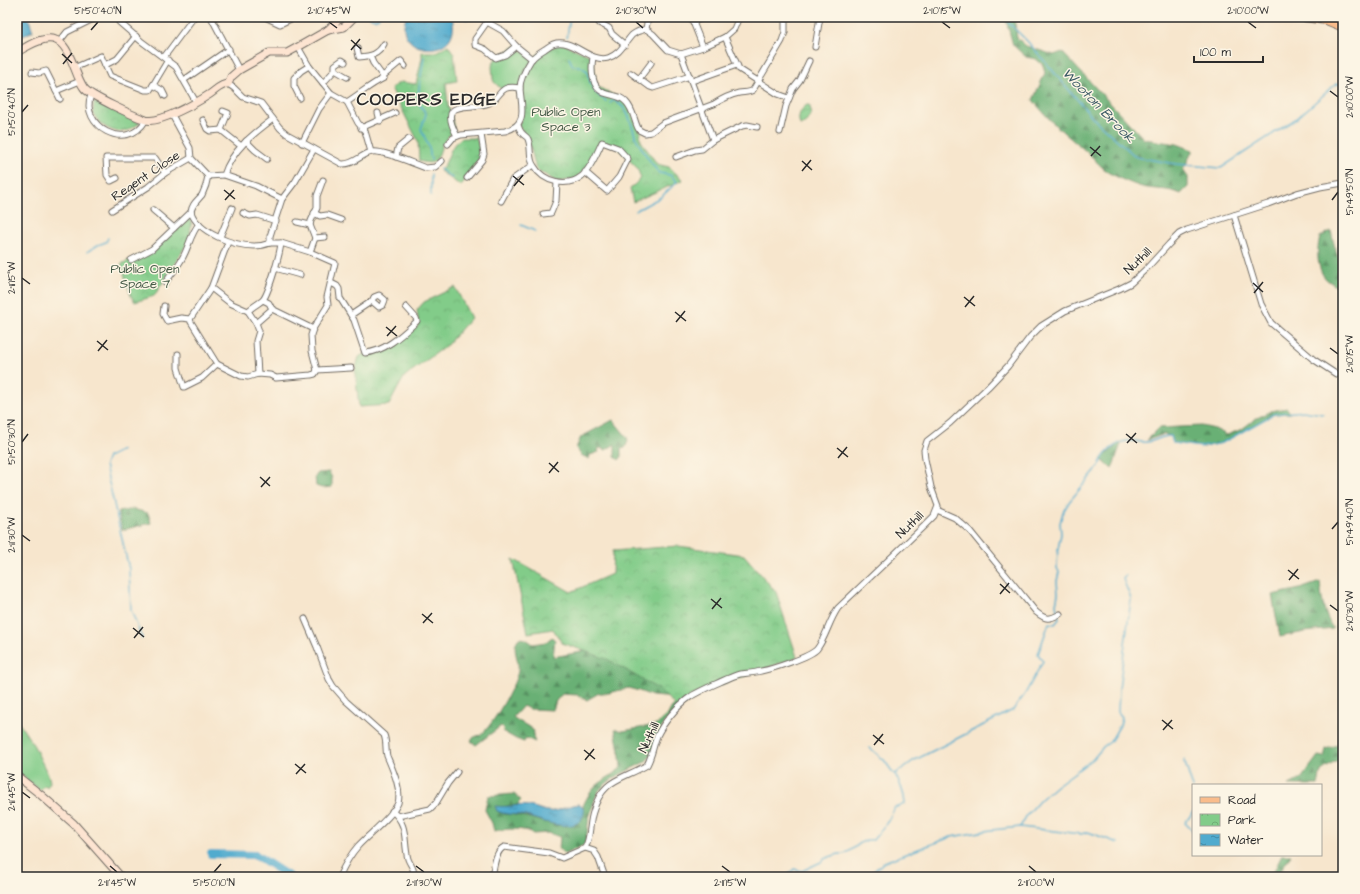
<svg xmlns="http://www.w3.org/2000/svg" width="1360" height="894" font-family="'Architects Daughter',sans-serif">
  <defs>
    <pattern id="forest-firs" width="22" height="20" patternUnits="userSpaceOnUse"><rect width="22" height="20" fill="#69b075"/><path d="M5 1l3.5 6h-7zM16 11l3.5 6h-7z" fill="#578f60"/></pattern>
    <pattern id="park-crowns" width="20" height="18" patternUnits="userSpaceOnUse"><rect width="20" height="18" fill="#82cc89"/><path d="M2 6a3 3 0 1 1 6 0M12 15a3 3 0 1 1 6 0" fill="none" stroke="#70af76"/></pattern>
    <pattern id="water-ripples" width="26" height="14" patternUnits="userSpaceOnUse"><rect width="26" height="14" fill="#51abce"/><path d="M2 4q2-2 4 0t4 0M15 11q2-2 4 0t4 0" fill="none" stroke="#438ba7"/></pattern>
  </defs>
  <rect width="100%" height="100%" fill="#fcf5e5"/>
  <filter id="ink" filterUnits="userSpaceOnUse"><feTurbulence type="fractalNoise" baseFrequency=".025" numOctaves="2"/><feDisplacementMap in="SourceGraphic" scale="8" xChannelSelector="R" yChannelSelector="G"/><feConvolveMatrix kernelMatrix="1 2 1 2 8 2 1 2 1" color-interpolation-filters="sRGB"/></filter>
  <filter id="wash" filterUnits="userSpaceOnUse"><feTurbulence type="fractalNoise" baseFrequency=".012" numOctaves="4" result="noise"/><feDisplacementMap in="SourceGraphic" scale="16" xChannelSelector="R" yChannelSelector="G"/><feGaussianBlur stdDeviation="0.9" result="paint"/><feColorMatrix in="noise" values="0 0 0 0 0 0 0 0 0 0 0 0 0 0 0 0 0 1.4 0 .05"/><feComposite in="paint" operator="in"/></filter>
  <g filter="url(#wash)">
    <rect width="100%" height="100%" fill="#f7e6cd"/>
    <g fill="#82cc89" stroke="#567c5a">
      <polygon points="516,46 532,59 520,88 502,90 494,82 493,79 492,66 496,58"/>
      <polygon points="17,720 34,746 49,777 50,782 47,787 45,785 40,790 17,772"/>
    </g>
    <g fill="url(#forest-firs)" stroke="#4a6e50">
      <path d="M1014,18l3,20 9,8 28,9 8,-3 82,87 33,5 16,6 -10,20 5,7v10l-7,7c-15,-7 -30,-3 -45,-9 -11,-4 -23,-9 -33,-17 -6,-5 -11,-12 -17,-17 -19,-15 -38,-31 -53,-51l12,-27 -2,-8 -7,-6 -10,-2 -13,-12 -7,-25z"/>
      <path d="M1331,231l4,17 5,14 3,5v26c-6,-8 -10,-8 -17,-14 -9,-9 -10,-29 -6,-42z"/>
      <polygon points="1287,408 1290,413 1274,414 1222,443 1204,447 1173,443 1171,436 1164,434 1147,440 1159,428 1202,426 1215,429 1227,435 1242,429 1255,419 1271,411"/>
      <polygon points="613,420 627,437 628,441 625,448 621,449 621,458 619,460 615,457 615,444 606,450 601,448 598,449 599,452 590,455 589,459 581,455 576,448 581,437"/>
      <polygon points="1122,441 1112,469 1101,459"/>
      <polygon points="329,472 332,478 332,487 322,488 316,486 315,477 318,473"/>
      <polygon points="133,509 148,513 151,523 122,530 118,512"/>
      <path d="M1320,582c2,18 3,30 13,47l-28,3 -25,5 -8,-42 28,-6z"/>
      <path d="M552,637l3,3 -2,17 45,-8 93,45 -28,30 -13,33 -5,5c-14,7 -38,17 -47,30 -4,7 -6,18 -9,26 -2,9 -1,18 -5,27l-19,9 -6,-5 1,-12 -11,-4 -16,1c-7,-7 -30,-5 -39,-3l-2,-8 -7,-13 3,-14 26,-2 7,6 -4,5 -15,2 1,7c23,0 43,11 66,12l15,-15 -1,-5c10,-23 19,-23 38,-38l-1,-12 -5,-27 8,2 33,-6 12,-11 9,-16 -25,-2 -13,-5 -11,-3 -19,5h-10l-12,7 -9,-5 -16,-1 -6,7 -3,9 -24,-1 -6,-3 -10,11c7,6 15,8 21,14l-1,6 2,5 -9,-4 -2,4 -8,-3 -14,-8 2,-2 -3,-3 -25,19 -5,-4 3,-4c0,0 6,-2 6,-2 11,-6 36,-51 38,-64 2,-12 -8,-23 1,-33l7,1 7,5 13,-2z"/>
      <polygon points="1343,743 1343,757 1321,771 1318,785 1289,785 1301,779 1318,756 1324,757 1326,749"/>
      <polygon points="1282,855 1291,855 1276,877 1271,877"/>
    </g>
    <g fill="url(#park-crowns)" stroke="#567c5a">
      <polygon points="561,43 593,57 596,86 627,102 641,132 640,137 641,141 657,164 669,167 683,180 633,202 630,189 641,178 637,168 618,148 603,142 593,161 576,179 557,182 536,169 529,141 518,125 521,120 520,88 525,69 539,53"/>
      <path d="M448,45l6,9 3,27 -11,2 2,24 3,6 3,17c-3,4 -8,8 -11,13 -6,14 -4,24 -24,18l-1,-20 -27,-53 9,-6 16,2 6,-26v-6h14z"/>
      <path d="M94,102l46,21c-4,2 -7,5 -11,7 -13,6 -33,-5 -36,-19 0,-2 1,-6 1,-9z"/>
      <path d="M807,105h2c5,8 -1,18 -9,20 -3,-8 0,-16 7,-20z"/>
      <path d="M462,138h14l4,12h-2l1,4h2l-2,6h-1l-5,6 1,1 -13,19 -21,-15c10,-10 8,-26 22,-33z"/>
      <polygon points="189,217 192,220 189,240 173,267 154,296 135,302 131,296 121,264 141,255 144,256 165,239"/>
      <polygon points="455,287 471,318 446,346 405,376 398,388 389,405 359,407 355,371 359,357 365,353 392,349 418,326 418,318 417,310 424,302"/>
      <polygon points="678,546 744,555 776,592 797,657 690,696 678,708 658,689 607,659 562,643 553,629 528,633 513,559 571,592 612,574 613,551"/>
    </g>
    <g fill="url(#water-ripples)" stroke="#3e6b7c">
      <polygon points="17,17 28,17 33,31 17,39"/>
      <path d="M406,17h46c12,45 -61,39 -46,0z"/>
      <path d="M578,804c4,2 7,5 6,10 -7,24 -47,4 -63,1 -9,-1 -16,0 -24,-4l-2,-5c13,2 26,-3 38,1 9,2 11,5 21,4 7,-1 16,-6 24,-7z"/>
    </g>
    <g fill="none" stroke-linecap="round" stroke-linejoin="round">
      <g stroke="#51abce" stroke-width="1.5">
        <polyline points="370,17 375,19 379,17"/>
        <polyline points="464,17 466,19 476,17"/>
        <polyline points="1003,17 1028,42 1095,120 1136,157 1176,164 1221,168 1297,118 1336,84 1343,84"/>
        <polyline points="567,37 570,17"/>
        <polyline points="424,57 418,95 419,103 426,114 421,129 429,147 431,160"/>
        <path d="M569,58l4,8h7l7,5c3,13 7,23 19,30"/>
        <path d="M610,103l4,-3c17,10 16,24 23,40 6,12 14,23 22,33l11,2 7,7 -16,15 -26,14"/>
        <polyline points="440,169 452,178"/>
        <polyline points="431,174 431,195"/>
        <polyline points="521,225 535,231"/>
        <polyline points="87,252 98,245 106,242 108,238"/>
        <polyline points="122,450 108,457 105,465 129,569 131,610 142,638"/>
        <polyline points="870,748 884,760 894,774"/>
        <polyline points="1184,760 1193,788"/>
        <polyline points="1020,827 1027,815 1040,800 1056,786 1093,759 1104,746 1110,742 1120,725 1122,717 1118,712 1119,689 1131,599 1123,579 1126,575"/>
        <polyline points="1192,830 1185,823 1193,812"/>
        <path d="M786,877l8,-8 8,2 21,-10 1,-2c5,-2 11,-4 15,-5 6,0 2,1 7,-1 10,-4 15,-15 27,-13l15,-19 7,-14h4l6,-4c-1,-11 -5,-19 -10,-29l18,-13 100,-51 12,-16 18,-33 -5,-7 11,-31 6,1 4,-5 -3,-15 2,-10 -1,-13 2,-9 -2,-4 1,-19 3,-15 -1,-11 3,-11 6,-10 30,-36c3,-11 17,-25 29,-25 7,-1 13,2 19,1 10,-1 15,-7 24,-6l2,7 29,4 20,-4 52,-29 29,-3 20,3"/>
        <polyline points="867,877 884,862 951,837 991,830 1020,827 1081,834 1088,832 1118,843"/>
      </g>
      <polyline stroke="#51abce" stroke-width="8" points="211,854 256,855 290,877"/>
    </g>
  </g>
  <g filter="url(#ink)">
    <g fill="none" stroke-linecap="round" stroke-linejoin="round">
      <defs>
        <g id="street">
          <polyline points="116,17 119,22 141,41 176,67 196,102"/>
          <polyline points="211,17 239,70"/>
          <polyline points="265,17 280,24 295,17"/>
          <polyline points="482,17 487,22 503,31 516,46 532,59"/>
          <polyline points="599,17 599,23 609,28 612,34 625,45"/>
          <polyline points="691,17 703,47"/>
          <polyline points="487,22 475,39 475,45 485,49 496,58 505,55 516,46"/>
          <polyline points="693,22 703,17"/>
          <polyline points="646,29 653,34 668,50 681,54 703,47 725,37 734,29 739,17"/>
          <polyline points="646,29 648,17"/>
          <polyline points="725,37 739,69 778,94 789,98"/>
          <polyline points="59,42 67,32 97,17"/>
          <polyline points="298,47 309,66 331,93 347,102 358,123 365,131 371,152"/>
          <polyline points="815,47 820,17"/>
          <path d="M357,48l2,9c12,-1 19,-2 25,-13"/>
          <polyline points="681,54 713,140"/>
          <polyline points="164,57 194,17"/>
          <path d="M593,57c-2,12 -2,30 11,36 8,3 16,2 22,9 8,8 8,20 13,28l6,3 6,-1 12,-9 51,-19c8,-5 16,-9 25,-11 5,-1 10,0 14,-3l29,-49 3,-9v-15"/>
          <polyline points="105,65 117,59 136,36"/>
          <polyline points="74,68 101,56 110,76 145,90 150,90 153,85 162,90 165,96"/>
          <polyline points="335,70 335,65 342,60 345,62"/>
          <polyline points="32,72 39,73 46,71 60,99"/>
          <polyline points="631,73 650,87 653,88 690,76"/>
          <polyline points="383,76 401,61 405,66"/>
          <polyline points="639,79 651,63"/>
          <polyline points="184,80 229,49"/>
          <polyline points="692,81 737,65"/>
          <polyline points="323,83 335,70 347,77"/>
          <path d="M228,84l6,4 9,9 18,6 19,25 7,6 55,30c12,1 19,-10 30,-12 11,-2 42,12 54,16l9,-1 7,-6"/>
          <polyline points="153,85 168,60"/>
          <polyline points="56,91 80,81"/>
          <path d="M91,95c-12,30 35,59 55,25"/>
          <polyline points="300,98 294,86 294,78 301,71 309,66"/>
          <path d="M347,102c13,-8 24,-18 37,-24l-11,-15 -3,-7"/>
          <polyline points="378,113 380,121"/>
          <polyline points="172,115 190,148 191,158 208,176"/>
          <polyline points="203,120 207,129 210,131 221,130 241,146"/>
          <path d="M518,125c1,3 2,6 4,8 2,3 5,3 6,6 4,9 0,19 6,27 9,16 33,22 48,10 9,-8 15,-23 20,-34l16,6 10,11 -9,18 -12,14 -22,-19"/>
          <polyline points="361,128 395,113"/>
          <polyline points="221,130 228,113 223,111"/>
          <polyline points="780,132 786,106 793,89 800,80 809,61"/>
          <path d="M457,136c-21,-39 13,-25 32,-33 14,-7 9,-19 31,-15"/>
          <polyline points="246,141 255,150 267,159"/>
          <polyline points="302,143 319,109 331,93"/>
          <path d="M448,144l5,-6 8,-3 44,-4c24,-6 16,-25 15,-43 0,-9 6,-20 11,-28 4,-5 9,-8 14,-11 3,-2 5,-4 8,-5 20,-7 36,19 55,14 12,-4 16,-14 24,-23 4,-3 9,-5 14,-6"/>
          <polyline points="396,157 398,148 409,139"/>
          <polyline points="676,157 695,150 702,149 713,140 742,126 747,125 757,127"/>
          <polyline points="224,175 256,186 282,199"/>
          <path d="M208,176l16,-1c8,-25 29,-41 49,-56"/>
          <polyline points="117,178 111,181 107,175 106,158 155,158 165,173"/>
          <polyline points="467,178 482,160 484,154 481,134"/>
          <polyline points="501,201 513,179 533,165"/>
          <polyline points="112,210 148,187 165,173 191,158"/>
          <polyline points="153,210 174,228"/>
          <path d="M191,212c7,21 43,34 63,34 6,0 11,-1 16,-3"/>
          <path d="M191,212c1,-8 6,-11 11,-17 3,-6 5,-12 6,-19"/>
          <polyline points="243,213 250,216 257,215 276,221"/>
          <polyline points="314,213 320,216 327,215 341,220"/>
          <polyline points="543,214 551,213 556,201 557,182"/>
          <polyline points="1234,215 1261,304 1271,323 1313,359 1336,374 1343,375"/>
          <polyline points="297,222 310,225"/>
          <polyline points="220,237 232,208"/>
          <polyline points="315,238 325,237"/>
          <polyline points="281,243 310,252 335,263 327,297 328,305 313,329 311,335 312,351 317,370"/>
          <polyline points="310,252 315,238 310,225 311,221 317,208 317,196 323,180"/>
          <polyline points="131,260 152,249 191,212"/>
          <polyline points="275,268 300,275"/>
          <path d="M165,283c6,-8 13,-17 18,-26 6,-11 8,-24 16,-33"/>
          <path d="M331,283l6,3 2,3 1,9 14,22 11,33c19,-1 37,-18 50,-30l2,-2 -1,-3 -10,-11"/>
          <path d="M211,288l19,15 18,8c4,-4 11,-8 15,-11 6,-8 17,-46 18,-57h-11v-7l12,-37 13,-17 19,-33"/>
          <polyline points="263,300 269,303 272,309"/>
          <polyline points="164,306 163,314 167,321 181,318 190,319"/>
          <polyline points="272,309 313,329"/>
          <polyline points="248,311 256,323 259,331 256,341 258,374"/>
          <polyline points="351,315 372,301 374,297 379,295 385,300 383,305 379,307 372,301"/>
          <polyline points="256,323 272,309"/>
          <polyline points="178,354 178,368 184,387 202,378 217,364 191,322 190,319 211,288 228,242"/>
          <polyline points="217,364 241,376 248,377 258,374 270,375 276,378 311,375 315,374 317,370"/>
          <polyline points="317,370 351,368"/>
          <path d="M937,510l18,8 15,13 66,81c10,8 13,8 24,2"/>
          <path d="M305,619l12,28 12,32 4,7 13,15 38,34c3,7 1,14 3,21 5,12 15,33 11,47 -5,13 -30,32 -40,43 -8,9 -14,20 -19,31"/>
          <path d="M392,811c17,14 11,30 16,48 3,8 7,9 5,18"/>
          <polyline points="398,816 430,809 436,803 448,783 457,772"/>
          <polyline points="585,848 594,851 598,857 605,877"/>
          <path d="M492,877c2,-9 3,-26 12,-30l45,6 13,5 23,-10c6,-11 4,-24 8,-36 9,-33 28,-32 54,-47 5,-9 6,-19 10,-29 6,-13 21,-31 33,-39 7,-5 42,-21 50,-23 7,-1 14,-1 21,-3 11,-2 49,-14 56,-22 9,-12 12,-28 21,-41l86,-82 10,-10 4,-10 -7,-19 -6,-28 -1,-9 3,-9 23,-18 38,-36 20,-21 22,-29 11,-11 24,-15 54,-22 12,-6 16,-15 22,-24 10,-10 8,-4 81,-26 29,-11 23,-6 23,-4"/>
        </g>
        <g id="secondary">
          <polyline points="328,30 344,27 354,17"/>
          <path d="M17,52c8,-4 16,-10 25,-12 28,-9 30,32 42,48 6,8 50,28 62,32 13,4 52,-18 64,-26 6,-4 11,-10 18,-10l3,-7 8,-7 30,-17h18l11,-6 30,-17 11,-11 6,-2"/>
          <polyline points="17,776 41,795 74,824 121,877"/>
        </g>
        <polyline id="primary" points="1304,17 1326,20 1343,27"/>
      </defs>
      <use href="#street" stroke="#726c64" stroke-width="7"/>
      <use href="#secondary" stroke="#726c64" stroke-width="9"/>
      <use href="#primary" stroke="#726c64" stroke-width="10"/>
      <use href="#street" stroke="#fff" stroke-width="5"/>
      <use href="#secondary" stroke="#fde4d1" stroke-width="7"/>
      <use href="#primary" stroke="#fabc8b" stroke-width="8"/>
    </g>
  </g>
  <path fill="none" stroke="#2b2b2b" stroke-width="1.5" d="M329,22l8,6M636,22l7,6M942,22l8,6M1248,22l8,6M91,30l7,-8M351,40l10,9M351,50l9,-11M62,54l10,9M63,64l9,-11M1330,91l8,6M22,112l6,-7M1090,147l11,9M1091,156l9,-10M802,161l10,9M802,171l9,-11M513,176l11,9M514,186l9,-11M224,190l11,9M225,200l9,-10M1332,200l6,-8M22,278l8,6M1253,283l10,9M1254,293l9,-11M964,297l11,9M965,307l9,-11M675,312l11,9M676,322l9,-11M386,327l11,9M387,336l9,-10M97,341l11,9M1330,348l8,6M98,351l9,-11M1126,434l11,9M22,442l6,-8M1127,443l9,-10M837,448l11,9M838,458l9,-11M549,463l10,9M549,473l9,-11M260,477l10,9M261,487l9,-10M1332,529l6,-7M22,535l8,6M1288,570l11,9M1289,580l9,-11M1000,584l10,9M1000,594l9,-11M711,599l11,9M1330,605l8,6M712,609l9,-11M422,614l11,9M423,623l9,-10M133,628l11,9M134,638l9,-11M1162,720l11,9M1163,730l9,-10M873,735l11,9M874,745l9,-11M584,750l11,9M585,760l9,-11M295,764l11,9M296,774l9,-10M22,792l8,6M110,866l7,6M416,866l8,6M722,866l8,6M1029,866l7,6M214,872l7,-8"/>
  <g text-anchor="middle" stroke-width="3" stroke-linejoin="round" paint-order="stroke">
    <g font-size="13" fill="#455b47" stroke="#fcf5e5">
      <text x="566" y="116">Public Open<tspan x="566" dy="15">Space 3</tspan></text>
      <text x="145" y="273">Public Open<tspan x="145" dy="15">Space 7</tspan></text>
    </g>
    <g font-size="13" fill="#2b2b2b" stroke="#fcf5e5">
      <text transform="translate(145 175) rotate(-34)" y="5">Regent Close</text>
      <text transform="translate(1137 260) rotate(-44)" y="5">Nuthill</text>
      <text transform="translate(909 524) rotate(-44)" y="5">Nuthill</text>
      <text transform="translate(648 737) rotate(-65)" y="5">Nuthill</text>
    </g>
    <g font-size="14" font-style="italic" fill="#385864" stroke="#fcf5e5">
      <text transform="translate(1099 105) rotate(46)" y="5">Wooton Brook</text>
    </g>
    <g font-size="17" font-weight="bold" letter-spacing="1" fill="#2b2b2b" stroke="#fcf5e5">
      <text x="427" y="105">COOPERS EDGE</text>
    </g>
  </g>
  <rect width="1360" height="894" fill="none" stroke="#fcf5e5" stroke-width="44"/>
  <rect x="1192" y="784" width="130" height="72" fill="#fcf5e5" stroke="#a8a49b"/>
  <rect x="1200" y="797" width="20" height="6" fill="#fabc8b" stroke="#a8a49b"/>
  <text x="1228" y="804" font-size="12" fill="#2b2b2b">Road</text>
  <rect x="1200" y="814" width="20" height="12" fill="url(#park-crowns)" stroke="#a8a49b"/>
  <text x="1228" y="824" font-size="12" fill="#2b2b2b">Park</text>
  <rect x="1200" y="834" width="20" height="12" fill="url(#water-ripples)" stroke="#a8a49b"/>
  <text x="1228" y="844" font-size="12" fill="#2b2b2b">Water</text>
  <path d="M1194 56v6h69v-6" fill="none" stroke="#2b2b2b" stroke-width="2"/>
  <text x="1200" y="56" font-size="12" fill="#2b2b2b" stroke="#fcf5e5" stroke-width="3" paint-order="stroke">100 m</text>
  <rect x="22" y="22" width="1316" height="850" fill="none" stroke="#2b2b2b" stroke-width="1.5"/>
  <g font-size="10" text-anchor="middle" fill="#2b2b2b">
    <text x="98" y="14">51°50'40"N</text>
    <text x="329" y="14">2°10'45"W</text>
    <text x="636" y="14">2°10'30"W</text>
    <text x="942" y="14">2°10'15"W</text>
    <text x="1248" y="14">2°10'00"W</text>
    <text transform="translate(1349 97) rotate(-90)" y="4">2°10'00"W</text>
    <text transform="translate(11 112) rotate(-90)" y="4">51°50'40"N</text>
    <text transform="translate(1349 192) rotate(-90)" y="4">51°49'50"N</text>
    <text transform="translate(11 278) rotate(-90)" y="4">2°11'15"W</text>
    <text transform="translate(1349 354) rotate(-90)" y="4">2°10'15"W</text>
    <text transform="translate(11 442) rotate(-90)" y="4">51°50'30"N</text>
    <text transform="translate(1349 522) rotate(-90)" y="4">51°49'40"N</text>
    <text transform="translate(11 535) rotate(-90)" y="4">2°11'30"W</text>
    <text transform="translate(1349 611) rotate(-90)" y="4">2°10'30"W</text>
    <text transform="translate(11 792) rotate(-90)" y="4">2°11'45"W</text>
    <text x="117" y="886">2°11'45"W</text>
    <text x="214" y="886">51°50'10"N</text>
    <text x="424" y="886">2°11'30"W</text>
    <text x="730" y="886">2°11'15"W</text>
    <text x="1036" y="886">2°11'00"W</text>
  </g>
</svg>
